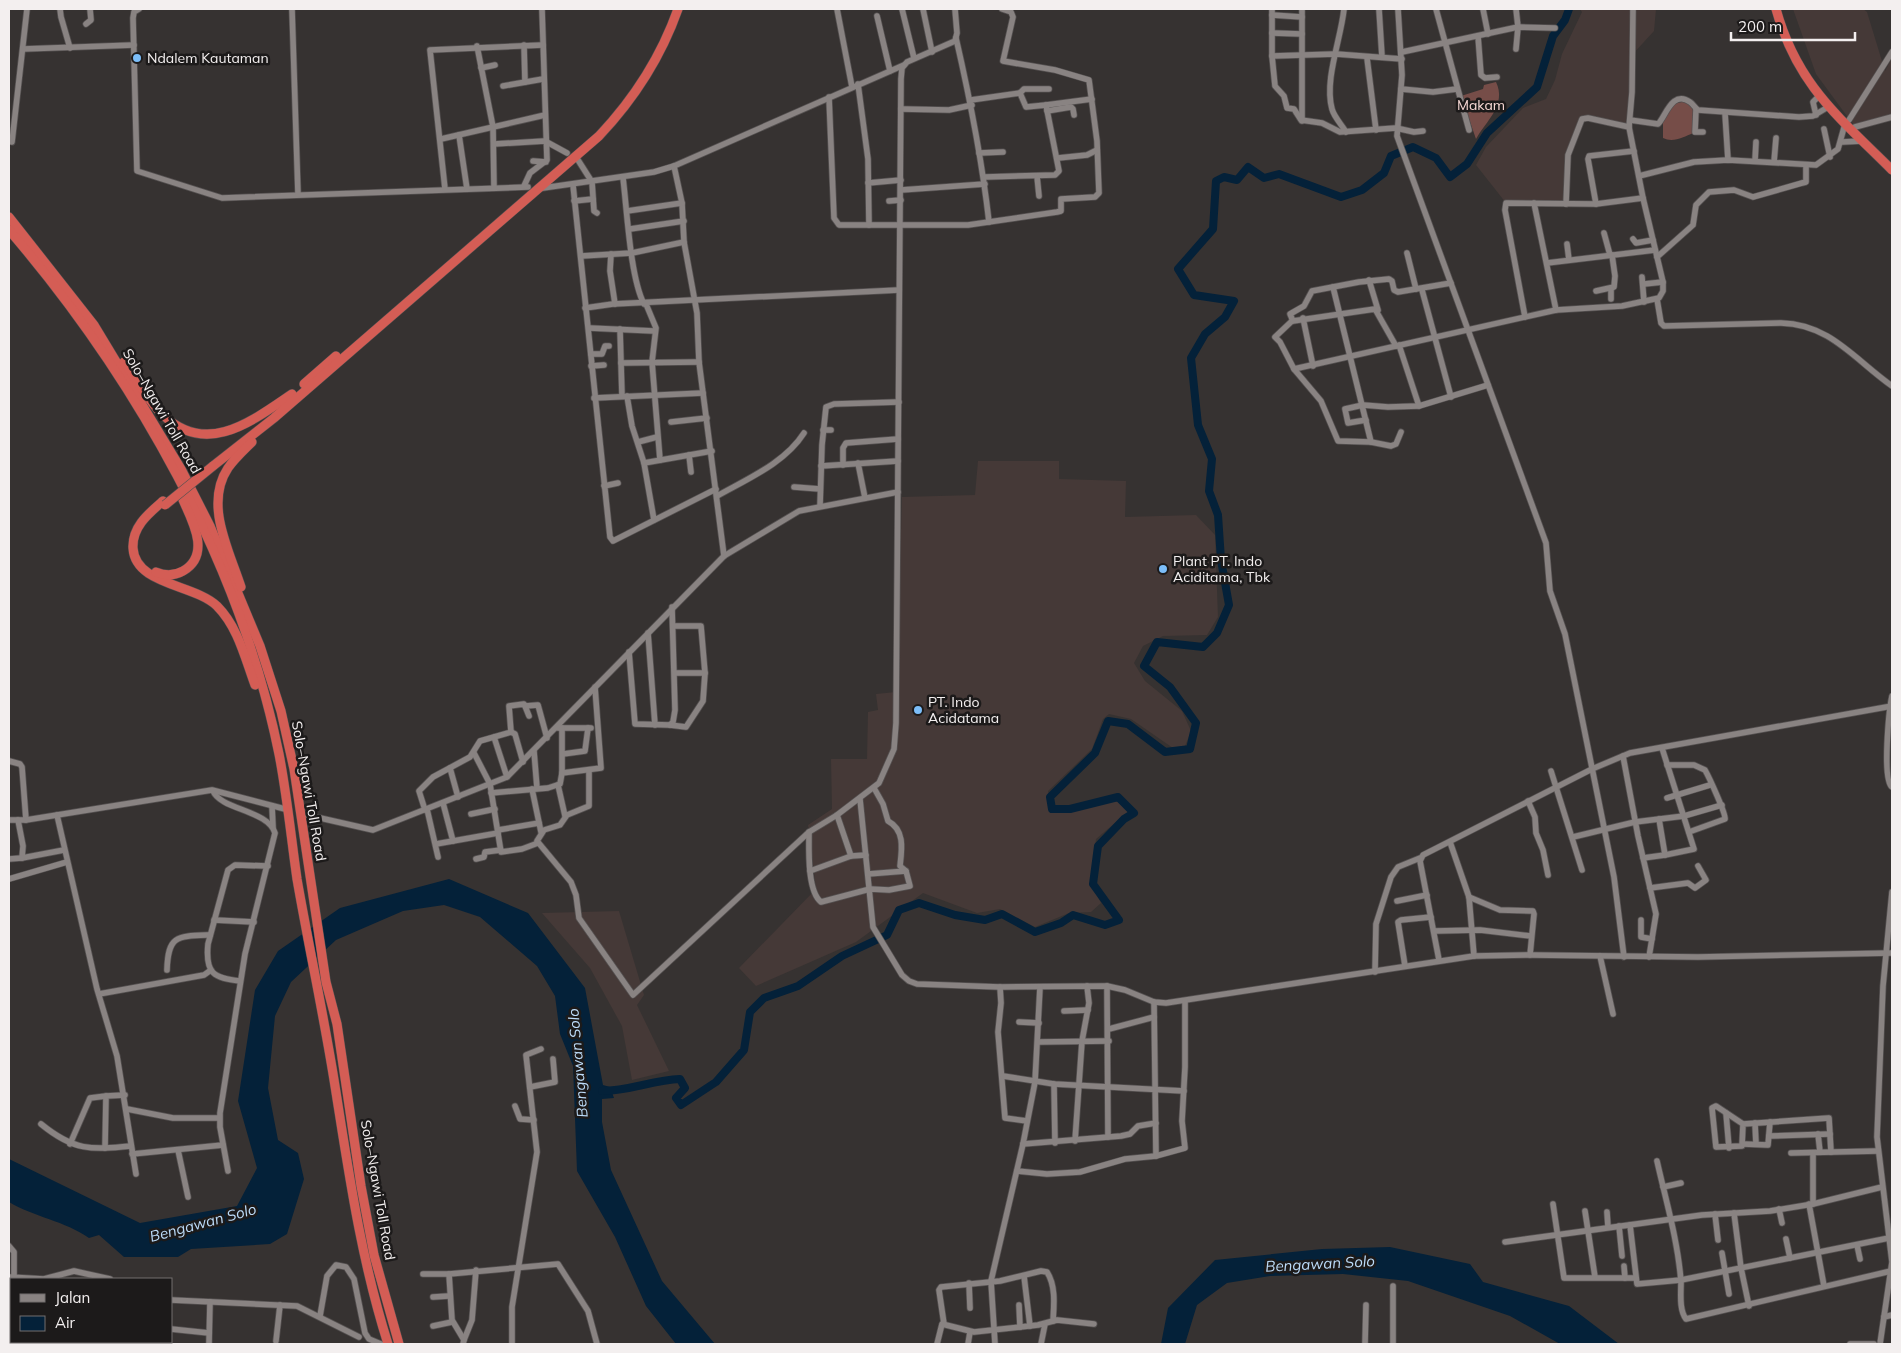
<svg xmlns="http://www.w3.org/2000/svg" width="1901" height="1353" font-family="Mulish,sans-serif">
  <rect width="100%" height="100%" fill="#363231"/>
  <g fill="#453937">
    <polygon points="1580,9 1656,9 1654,31 1632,55 1629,127 1585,118 1568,155 1566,204 1506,203 1476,165 1486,147 1523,108 1546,99 1555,80 1562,54 1582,12"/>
    <polygon points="1793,9 1863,9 1867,12 1885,71 1892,58 1892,117 1855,127 1816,74"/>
    <polygon points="978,461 1059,461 1059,479 1126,481 1125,517 1196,515 1215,535 1218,617 1207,635 1163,636 1143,646 1134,663 1145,681 1182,711 1191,731 1185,746 1173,748 1131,719 1109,714 1103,719 1092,749 1048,791 1051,813 1118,801 1129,811 1096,839 1091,884 1101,903 1091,912 1069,913 1035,927 1000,909 977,913 923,893 856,942 756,986 739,968 816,889 808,825 832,809 831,759 867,759 868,712 878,710 876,694 896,692 902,497 975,495"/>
    <polygon points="619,911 644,995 637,1005 669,1071 632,1080 622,1026 590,968 542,913"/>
  </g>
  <g fill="#764d48">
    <path d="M1496,82c11,23 -10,39 -20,57l-15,-43 22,-7 1,-4z"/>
    <path d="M1686,101l9,9 -2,23c-9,4 -20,10 -30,5v-16l10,-18z"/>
  </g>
  <g fill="#042139">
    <path d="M449,879l79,34 57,75 18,97 7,2 4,11 -12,1v23l9,48 51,111 53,63h-39l-30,-38 -31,-69 -38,-66 -4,-105 -13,-32 -5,-38 -18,-30 -57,-49 -36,-12 -41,6 -67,29 -45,42 -16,34 -7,72 10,52 20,13 6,26 -17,55 -17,10 -79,5 -13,8h-54l-25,-22 -10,3c-24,-17 -55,-21 -80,-36v-43l131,64 97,-17 20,-38 -19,-67 17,-111 23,-39 62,-43z"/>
    <polygon points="1390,1247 1470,1264 1483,1282 1569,1306 1619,1344 1560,1344 1510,1316 1408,1281 1343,1274 1270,1276 1227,1283 1197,1305 1185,1344 1161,1344 1168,1308 1215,1260 1322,1249"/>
  </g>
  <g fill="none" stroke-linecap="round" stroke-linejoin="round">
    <path stroke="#042139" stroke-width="8" d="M602,1091c27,0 51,-11 78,-12l5,9 -9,10 5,7 35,-23 28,-32 6,-38 14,-14 34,-12 44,-30 45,-21 12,-25 20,-7 36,12 30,5 17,-6 33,18 26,-9 12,-8 32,10 14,-5 -26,-36 5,-38 26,-27 10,-6 -16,-16 -48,12h-18l-2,-12 45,-44 13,-32 20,3 37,28 25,-3 6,-26 -26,-36 -26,-21 13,-24 46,5 14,-14 12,-28 -8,-45 -3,-45 -9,-24 3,-32 -14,-34 -7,-67 14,-24 20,-17 9,-16 -40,-6 -16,-26 35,-40 3,-48 8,-4 13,3 11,-13 16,11 15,-4 62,23 21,-7 22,-17 7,-17 22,-9 23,11 14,19 17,-13 20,-31 50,-46 16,-51 12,-16 4,-11"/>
    <defs>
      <g id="minor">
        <polyline points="60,9 61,17 70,48"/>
        <polyline points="139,9 134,12 133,18 137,171 222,198 528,187"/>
        <polyline points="292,9 298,194"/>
        <polyline points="837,9 852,87"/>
        <polyline points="902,9 914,58"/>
        <polyline points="923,9 932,52"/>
        <polyline points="1272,9 1272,56 1275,86 1284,96 1287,108 1294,109 1301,120 1322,123 1340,132 1396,128 1414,132 1423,131"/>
        <polyline points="1302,9 1302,121"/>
        <path d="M1344,9c-3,30 -20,71 -12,100 2,8 10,16 14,23"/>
        <polyline points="1379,9 1382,57"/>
        <polyline points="1398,9 1402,75 1397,136 1546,543 1550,591 1565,634 1614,877 1624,957"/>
        <polyline points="1436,9 1469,130"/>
        <polyline points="1483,9 1488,34"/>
        <polyline points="1272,15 1302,17"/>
        <polyline points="877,16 890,71"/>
        <polyline points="86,24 91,20 90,9"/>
        <polyline points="1272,33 1302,34"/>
        <polyline points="1478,36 1481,75 1485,78 1497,77"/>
        <path d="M956,38c14,61 26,122 33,184"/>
        <polyline points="524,45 525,82"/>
        <polyline points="477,46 493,127 494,188"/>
        <polyline points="23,49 134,45"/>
        <polyline points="1516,49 1518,27 1516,9"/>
        <polyline points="1402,52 1518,27 1555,28"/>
        <polyline points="1272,56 1336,54 1402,59"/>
        <polyline points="1367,58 1376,130"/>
        <polyline points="481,68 495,65"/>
        <polyline points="858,84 868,159 869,225"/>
        <polyline points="503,86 543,79"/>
        <polyline points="1401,89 1433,92 1457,89"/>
        <polyline points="1020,93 1024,89 1049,89"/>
        <polyline points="829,97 834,218 839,225 968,225 1057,212 1061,211 1061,199 1095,197 1099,193 1097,141 1089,80 1055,70 1003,61 1013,17 1011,12 1002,9"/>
        <polyline points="971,100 1020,93 1026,107 1046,105 1059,171 1055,175 985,177"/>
        <polyline points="1046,105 1092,99"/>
        <polyline points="901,109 949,110 972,105"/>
        <polyline points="1696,109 1695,132 1703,132"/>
        <polyline points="1047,111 1071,107 1073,109 1074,115"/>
        <polyline points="1725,113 1728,160"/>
        <polyline points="1816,115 1813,102 1819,96"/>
        <path d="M1630,120l28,4c7,-6 14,-35 32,-22 3,2 5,6 8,8l101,7 14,-1 15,-9"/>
        <polyline points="1849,120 1892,52"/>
        <polyline points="1855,127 1892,117"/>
        <polyline points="1824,129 1830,157"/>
        <polyline points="459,135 467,189"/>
        <polyline points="441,139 545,115"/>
        <polyline points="12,142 27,9"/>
        <polyline points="1842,142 1862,141"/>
        <polyline points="494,144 545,141 567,153"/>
        <polyline points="979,153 1003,152"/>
        <polyline points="1058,158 1087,155 1097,150"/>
        <polyline points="578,160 592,182 594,211 597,213"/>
        <polyline points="533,161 546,162"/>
        <polyline points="1755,161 1756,142"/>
        <polyline points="1774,162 1776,138"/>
        <polyline points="674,166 682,203 684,242 697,313 699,362 724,556"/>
        <polyline points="1037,176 1039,196"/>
        <polyline points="1639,176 1694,162 1728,160 1816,165 1838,149 1845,124"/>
        <path d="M623,178c4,31 7,99 21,126"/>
        <polyline points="868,183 901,180"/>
        <polyline points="573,185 610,537 613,541 716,489"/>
        <polyline points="524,186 530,173 547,160 542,9"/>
        <polyline points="543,188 654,172 674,166 904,65"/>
        <polyline points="445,189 430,50 543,45"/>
        <polyline points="901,190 985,184"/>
        <polyline points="574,201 593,199"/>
        <polyline points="889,201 901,200"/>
        <polyline points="1534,203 1556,310"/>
        <polyline points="1566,204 1568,155 1582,119 1588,118 1629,127"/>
        <polyline points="1596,204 1588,159 1589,156 1634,151"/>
        <polyline points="627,211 682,203"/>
        <polyline points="630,229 684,221"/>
        <polyline points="1604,233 1610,255"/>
        <polyline points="1633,239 1636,243 1653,240"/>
        <polyline points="1567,244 1569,260"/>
        <polyline points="1407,253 1416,289"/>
        <polyline points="611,254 610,271 615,304"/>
        <polyline points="581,256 632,253 684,242"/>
        <polyline points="1657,257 1693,225 1696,205 1709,192 1734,190 1753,197 1802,183 1806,182 1806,165"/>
        <polyline points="1547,263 1655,250"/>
        <polyline points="1642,277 1644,302"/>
        <polyline points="1369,280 1378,310"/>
        <polyline points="1644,284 1663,282"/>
        <polyline points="1333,287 1371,442"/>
        <polyline points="1422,290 1451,397"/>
        <polyline points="1596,291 1614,287 1615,276 1612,255"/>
        <polyline points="1611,299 1611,289"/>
        <path d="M1657,299l4,24 3,3 117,-3c49,1 74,37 111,63"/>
        <polyline points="646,304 656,328 652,362 660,460"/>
        <polyline points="585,308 613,304 899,290"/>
        <polyline points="1525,317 1505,210 1506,203 1596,204 1643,198"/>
        <polyline points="1303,318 1313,366"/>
        <polyline points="1292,321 1275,337 1280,342 1294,369 1556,310 1622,306 1659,298 1663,291 1663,282 1643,198 1629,127 1632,92 1633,9"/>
        <polyline points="589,328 654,331"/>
        <polyline points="620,329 622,396"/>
        <polyline points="1399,345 1419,406"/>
        <polyline points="1396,346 1375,309 1293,321 1290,314 1304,306 1312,291 1359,282 1389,279 1392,281 1394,290 1398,292 1451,283"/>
        <polyline points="591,354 602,354 605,346 609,346"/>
        <polyline points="621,363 699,362"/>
        <polyline points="591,366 604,365"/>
        <polyline points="1294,369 1321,401 1338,441 1371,442 1391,446 1396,444 1401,432"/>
        <polyline points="627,396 632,426 644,463 654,520"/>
        <polyline points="594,398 703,393"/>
        <polyline points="1366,420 1348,423 1345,409 1363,405 1388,407 1419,406 1488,385"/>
        <polyline points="671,422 707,418"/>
        <polyline points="823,430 831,430"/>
        <polyline points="638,442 657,437"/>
        <polyline points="689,455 691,472"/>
        <polyline points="644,463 712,451"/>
        <polyline points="858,463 865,498"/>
        <polyline points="843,465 843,448 846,443 898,439"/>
        <polyline points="821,466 898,461"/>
        <polyline points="604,486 618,483"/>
        <polyline points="794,487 820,489"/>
        <path d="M717,496c30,-17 68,-33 87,-63"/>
        <polyline points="820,506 822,445 826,407 834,404 899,402"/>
        <polyline points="648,633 655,725"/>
        <polyline points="629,652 635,724 670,725 673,722 675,710 672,607"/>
        <polyline points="675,673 705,673"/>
        <path d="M1892,696c-3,14 -10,84 0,91"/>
        <polyline points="525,706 529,716"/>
        <polyline points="670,725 686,727 703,701 705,673 701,626 673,626"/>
        <polyline points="558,728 591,728"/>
        <polyline points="511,732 515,734 523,762"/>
        <polyline points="494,737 507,777"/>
        <polyline points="534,751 537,788"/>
        <polyline points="474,753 490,784 501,852 522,849 538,843"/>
        <polyline points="563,754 585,751 588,728"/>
        <polyline points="1623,756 1638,836 1656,914 1649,957"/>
        <polyline points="9,761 20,764 22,767 26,820"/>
        <path d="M1667,765h27l11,5c4,7 21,44 20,49l-36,13"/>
        <polyline points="450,768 458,797"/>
        <polyline points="589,771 589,806 567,815 560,825 544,830 537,841 571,882 576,895 579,918 633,995 809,832 837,815 879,783 894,749 896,723 901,79 902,68 907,62 955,41 957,33 955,9"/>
        <polyline points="1551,771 1582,870"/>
        <polyline points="562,773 601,768 595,687"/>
        <polyline points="558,785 565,816"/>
        <polyline points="532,789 541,832"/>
        <path d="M213,791c8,19 55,19 62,42l-30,121 -25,159v14l8,44"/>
        <polyline points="491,793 548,788 560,784 562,773 562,728"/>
        <polyline points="1667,798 1710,785"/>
        <polyline points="860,799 873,927 902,975 909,981 917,984 1000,987 1107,986 1125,990 1154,1002 1166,1003 1474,956 1530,955 1698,957 1892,953"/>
        <polyline points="1528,801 1535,817 1536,833 1543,850 1548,875"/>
        <polyline points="443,803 453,841"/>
        <polyline points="272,806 273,827"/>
        <polyline points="427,809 438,857"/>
        <polyline points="425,810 419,791 433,777 470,757 480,741 511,732 509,706 524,704 525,706 538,705 547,738"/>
        <polyline points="471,814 495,809"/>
        <polyline points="57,815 97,989 117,1056 136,1174"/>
        <polyline points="307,815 373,830 507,777 724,556 799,511 898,492"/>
        <polyline points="837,815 851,856"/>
        <polyline points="1659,819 1665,855 1694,849 1662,748"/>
        <polyline points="9,820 26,820 212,790 285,809"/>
        <polyline points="18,820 23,846 22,858 64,850"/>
        <polyline points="498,830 539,823"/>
        <path d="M809,832c0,17 -2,59 12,70l49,-13 19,1 21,-4 -4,-15 -6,-5c2,-17 5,-36 -12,-45l-5,-17 -9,-16"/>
        <polyline points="1573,837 1635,822 1684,816 1722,805"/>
        <polyline points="1450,842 1469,897 1474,956"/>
        <polyline points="436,844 498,833"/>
        <polyline points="1643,858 1665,855"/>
        <polyline points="9,859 22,858"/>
        <polyline points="476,859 484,857 485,852 501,850"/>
        <polyline points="810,871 851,856 866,855"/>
        <polyline points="868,874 906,871"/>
        <polyline points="9,879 67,862"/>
        <polyline points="1650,888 1688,883 1695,888 1706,880 1698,866"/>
        <polyline points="1469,897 1500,910 1533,911 1534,914 1530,955"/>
        <polyline points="1397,901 1427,895"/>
        <polyline points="214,920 254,922"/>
        <polyline points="1641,920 1641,937 1652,939"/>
        <polyline points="1434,931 1480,930 1531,936"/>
        <polyline points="1600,956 1613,1014"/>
        <polyline points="1439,960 1420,861 1423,855 1592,769 1630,753 1892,706"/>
        <polyline points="1405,966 1398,922 1401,920 1431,917"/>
        <path d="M167,970c1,-35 10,-34 43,-35"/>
        <polyline points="1375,972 1376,924 1391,877 1398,867 1420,858"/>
        <path d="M240,981c-26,-3 -35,-7 -32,-37l20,-74 7,-5 33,1"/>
        <polyline points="1107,986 1108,1137"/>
        <polyline points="1000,987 1001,1003 998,1032 1005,1118 1027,1121"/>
        <polyline points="99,994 204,975 211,970"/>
        <polyline points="1154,1002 1156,1156"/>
        <polyline points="1064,1011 1088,1010"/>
        <polyline points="1019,1022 1039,1023"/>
        <polyline points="1109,1029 1154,1017"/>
        <polyline points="1038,1042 1109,1041"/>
        <polyline points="1003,1076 1054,1084 1184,1091"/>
        <polyline points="1054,1084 1055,1143"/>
        <polyline points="530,1087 555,1082 553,1059"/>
        <polyline points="515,1106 520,1119 534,1120"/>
        <polyline points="127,1109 173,1118 219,1118"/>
        <polyline points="1726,1113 1729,1148"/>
        <polyline points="1755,1123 1756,1144"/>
        <path d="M41,1124c33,27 50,26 90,22"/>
        <polyline points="1743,1124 1742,1146 1716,1147 1712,1108 1716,1106 1743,1124 1829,1118 1831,1152"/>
        <polyline points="1818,1134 1820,1152"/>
        <polyline points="1769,1136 1830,1134"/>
        <polyline points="1075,1141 1082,1041 1089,1003 1087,986"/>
        <polyline points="70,1144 90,1098 106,1096"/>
        <polyline points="1023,1144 1121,1136 1130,1134 1138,1126 1156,1123"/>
        <polyline points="1743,1144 1768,1145 1770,1122"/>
        <polyline points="105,1148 106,1096 125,1095"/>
        <polyline points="178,1150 188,1197"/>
        <polyline points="1791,1153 1878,1151"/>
        <polyline points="132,1154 223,1145"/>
        <path d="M1657,1161c9,40 21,80 24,121 0,11 -2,28 5,37l205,-48"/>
        <polyline points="1017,1171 1047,1174 1080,1172 1125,1159 1156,1156 1185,1148 1182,1121 1185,1067 1185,1001"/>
        <polyline points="1663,1187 1681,1183"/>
        <polyline points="1553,1204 1564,1278 1635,1278"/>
        <polyline points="1809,1204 1824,1286"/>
        <polyline points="1813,1204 1813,1153"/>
        <polyline points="1779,1209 1782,1223"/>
        <polyline points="1585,1211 1595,1277"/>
        <polyline points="1607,1212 1608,1227"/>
        <polyline points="1734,1213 1741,1268 1749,1306"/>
        <polyline points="1715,1214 1718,1240"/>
        <polyline points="1630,1225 1637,1284 1681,1280 1889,1238"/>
        <polyline points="1619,1226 1622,1256"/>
        <polyline points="1786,1239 1790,1258"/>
        <polyline points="1505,1242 1702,1215 1770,1211 1813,1204 1882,1187"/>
        <polyline points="1857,1245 1860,1259"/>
        <polyline points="9,1246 14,1252 14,1278"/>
        <polyline points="1722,1253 1729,1294"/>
        <polyline points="1624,1266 1625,1278"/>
        <polyline points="423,1274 449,1274 558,1264 588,1311 597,1344"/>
        <polyline points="449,1274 452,1320 464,1340 463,1344"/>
        <polyline points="1024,1276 1030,1326"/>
        <polyline points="9,1277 44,1279 74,1271 110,1279"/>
        <polyline points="969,1283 970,1308"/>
        <polyline points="1393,1286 1393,1344"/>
        <polyline points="433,1297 449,1296"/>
        <polyline points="171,1300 297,1306 359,1337"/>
        <polyline points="1019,1305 1020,1327"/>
        <polyline points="320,1316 327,1276 336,1265 346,1267 354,1279 365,1333 369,1339 381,1344"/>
        <polyline points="1884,1317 1892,1315"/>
        <path d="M944,1324l-5,-34 2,-3 59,-6 41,-10 6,1c9,14 7,33 6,49"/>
        <polyline points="433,1326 452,1322"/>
        <polyline points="171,1329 209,1333"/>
        <polyline points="464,1340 472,1320 476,1270"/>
        <polyline points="276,1341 280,1305"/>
        <polyline points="209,1344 210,1302"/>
        <polyline points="512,1344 512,1307 537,1152 526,1055 541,1049"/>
        <polyline points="937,1344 942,1324 974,1332 1038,1325 1057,1320 1094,1324"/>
        <polyline points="968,1344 970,1332"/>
        <polyline points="995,1344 991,1281 1023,1144 1035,1082 1040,987"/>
        <polyline points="1041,1344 1045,1324"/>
        <polyline points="1365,1344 1366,1305"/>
        <polyline points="1850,1344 1874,1344"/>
        <polyline points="1880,1344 1892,1262 1877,1137 1883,986 1892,892"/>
      </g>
      <g id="highway">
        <path d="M1776,9c21,76 63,108 116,161"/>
        <polyline points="9,217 94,325 181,469 210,526 260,646 281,711 294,769 326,982 337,1024 361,1186 374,1255 399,1344"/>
        <path d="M9,230c127,148 231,332 270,524 8,41 12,83 18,125 12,69 27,137 38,207 14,88 26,173 53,258"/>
        <path d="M124,362c12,17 23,38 39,53 44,42 89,6 129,-21"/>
        <polyline points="304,384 336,356"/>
        <path d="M213,466l61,-48 325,-282c35,-37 62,-79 79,-127"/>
        <path d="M163,501c-15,13 -31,26 -30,47 2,37 61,36 84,58 21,21 28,52 38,79"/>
        <path d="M156,572c9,4 18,4 27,-1 28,-16 10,-49 0,-71"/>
        <path d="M241,587c-12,-37 -37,-83 -13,-119 7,-10 16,-18 24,-26"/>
      </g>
    </defs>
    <use href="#minor" stroke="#555151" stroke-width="7"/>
    <use href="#highway" stroke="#555151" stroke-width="10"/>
    <use href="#minor" stroke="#898382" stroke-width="5.5"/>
    <use href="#highway" stroke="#d45d55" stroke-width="9"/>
    <defs>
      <polyline id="highway-bridge" points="165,505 213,466"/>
    </defs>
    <use href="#highway-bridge" stroke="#555151" stroke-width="10" stroke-linecap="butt"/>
    <use href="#highway-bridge" stroke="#d45d55" stroke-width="9"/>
  </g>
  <g fill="#7cbef9" stroke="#1c1a1a" stroke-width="2">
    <circle cx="137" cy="58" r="5"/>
    <circle cx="1163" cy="569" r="5"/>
    <circle cx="918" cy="710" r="5"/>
  </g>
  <g text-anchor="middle" stroke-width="5" stroke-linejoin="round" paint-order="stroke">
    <g font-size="14" fill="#f3efef" stroke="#1c1a1a" text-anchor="start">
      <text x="147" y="63">Ndalem Kautaman</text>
      <text x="1173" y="566">Plant PT. Indo<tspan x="1173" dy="16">Aciditama, Tbk</tspan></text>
      <text x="928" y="707">PT. Indo<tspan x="928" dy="16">Acidatama</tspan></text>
    </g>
    <g font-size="14" fill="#f8d9d5" stroke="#1c1a1a">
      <text x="1481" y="110">Makam</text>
    </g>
    <g font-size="14" fill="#f3efef" stroke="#1c1a1a">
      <text transform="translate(162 411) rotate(60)" y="5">Solo–Ngawi Toll Road</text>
      <text transform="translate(309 791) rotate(80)" y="5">Solo–Ngawi Toll Road</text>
      <text transform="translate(378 1190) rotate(80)" y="5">Solo–Ngawi Toll Road</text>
    </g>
    <g font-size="15" font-style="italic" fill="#bcdbf8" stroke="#1c1a1a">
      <text transform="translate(578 1063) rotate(-95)" y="5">Bengawan Solo</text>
      <text transform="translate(203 1223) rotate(-15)" y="5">Bengawan Solo</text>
      <text transform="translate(1320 1264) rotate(-3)" y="5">Bengawan Solo</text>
    </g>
  </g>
  <rect width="1901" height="1353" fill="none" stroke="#f3efef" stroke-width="20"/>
  <rect x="10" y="1278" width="162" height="65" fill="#1c1a1a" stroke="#726f6f"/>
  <rect x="20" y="1294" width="25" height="8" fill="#898382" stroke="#726f6f"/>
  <text x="55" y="1303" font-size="15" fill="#f3efef">Jalan</text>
  <rect x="20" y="1316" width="25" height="15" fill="#042139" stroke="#726f6f"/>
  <text x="55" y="1328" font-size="15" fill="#f3efef">Air</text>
  <path d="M1731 32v8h124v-8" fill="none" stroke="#f3efef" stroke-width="2.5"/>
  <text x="1738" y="32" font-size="15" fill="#f3efef" stroke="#1c1a1a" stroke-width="4" paint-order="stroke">200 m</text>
</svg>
